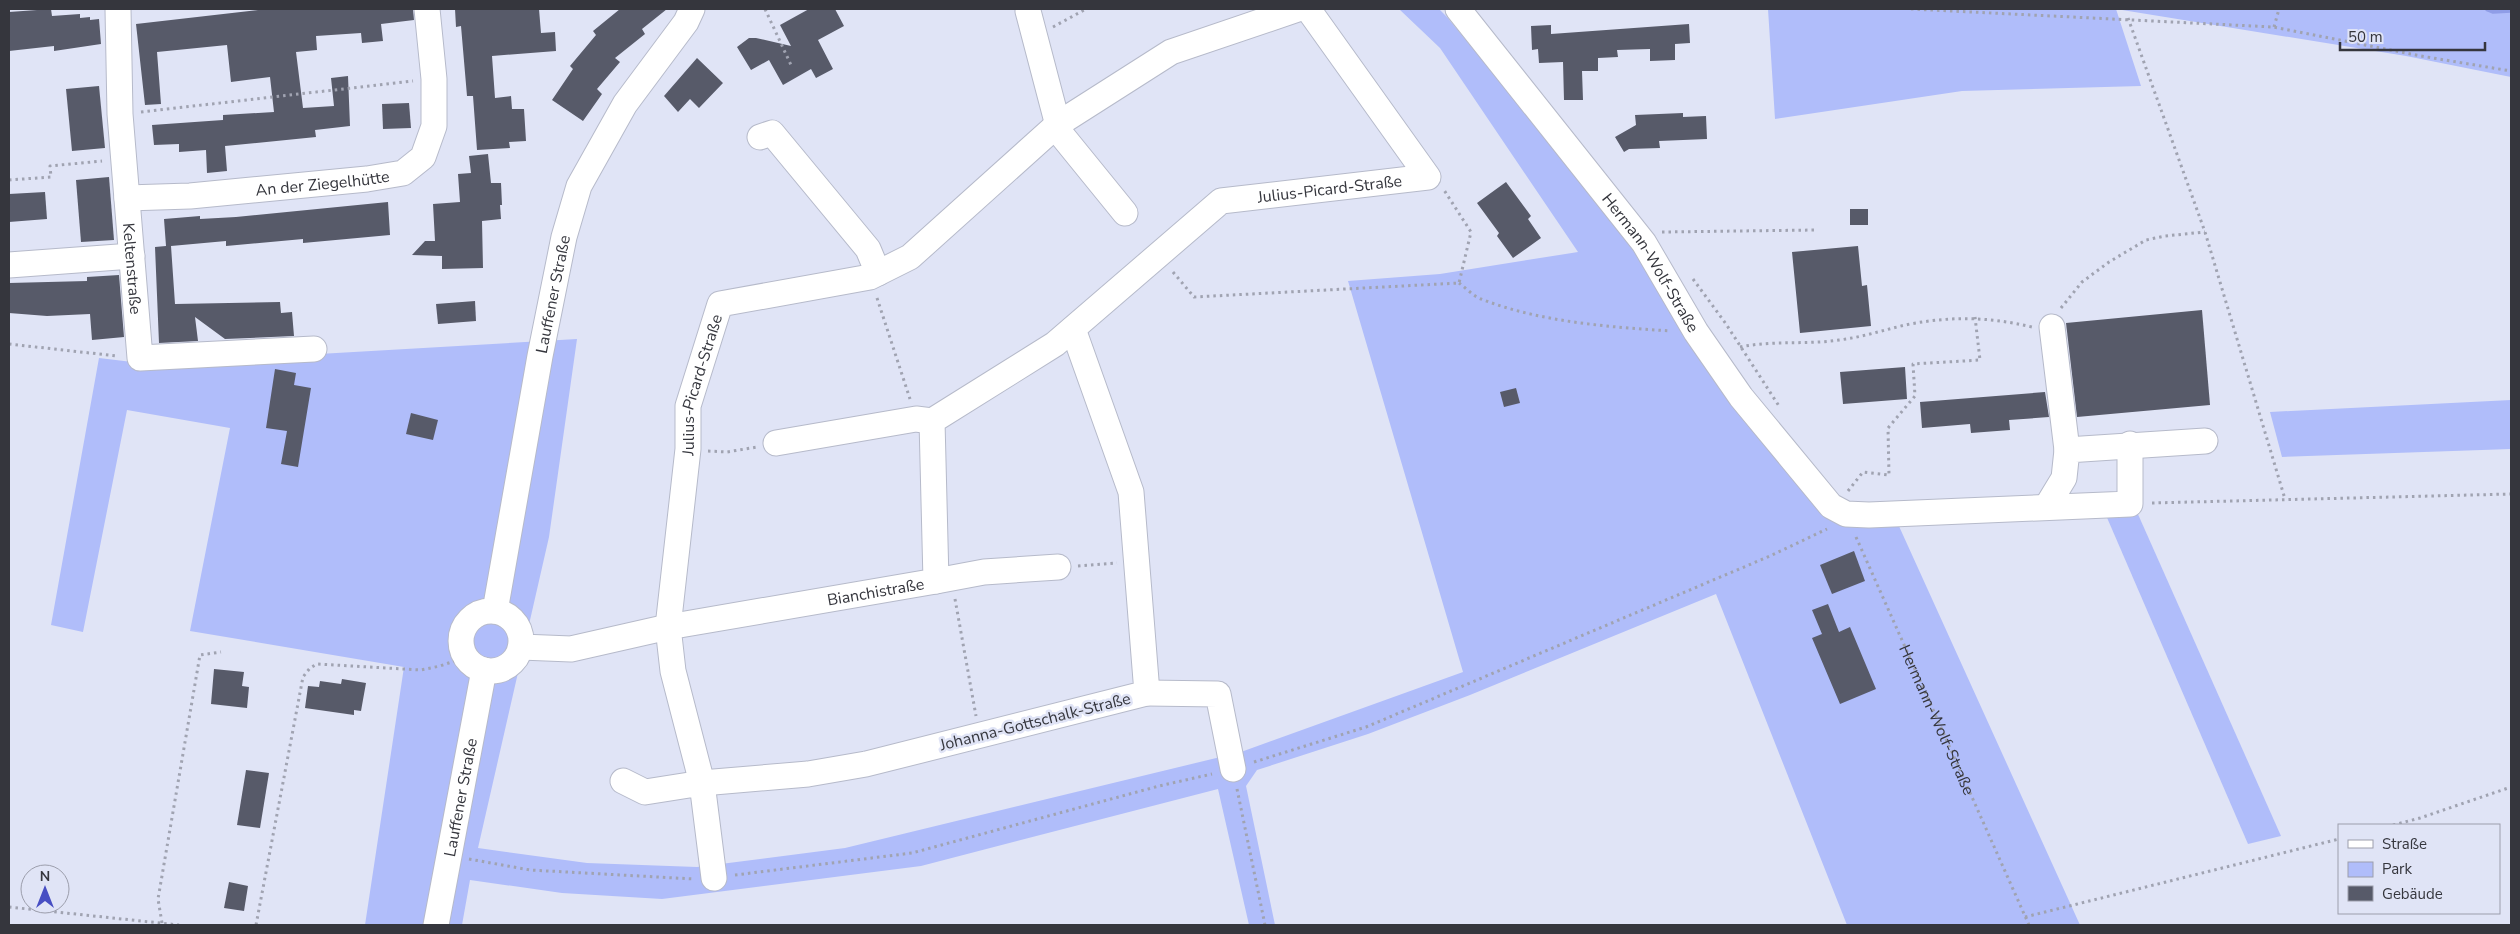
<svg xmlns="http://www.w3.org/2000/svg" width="2520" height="934" font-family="'Nunito Sans',sans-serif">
  <rect width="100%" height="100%" fill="#e0e4f6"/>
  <g fill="#b0bdfa">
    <polygon points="1399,9 1439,9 1447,17 1583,183 1638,245 1826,512 1898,524 2080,925 1847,925 1716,594 1470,695 1368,734 1257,770 1246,786 1275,925 1249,925 1218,789 921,866 662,899 562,893 470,880 462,925 365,925 404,667 190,631 230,428 127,410 83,632 51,625 99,358 149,364 577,339 549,537 478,848 587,863 697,867 845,848 1241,752 1463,672 1348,281 1440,274 1578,252 1440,48"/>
    <polygon points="1768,9 2511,9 2511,77 2406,56 2116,9 2141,86 1962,91 1775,119"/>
    <polygon points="2511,400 2511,449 2282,457 2270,412"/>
    <polygon points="2137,512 2281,836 2248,844 2105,513"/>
  </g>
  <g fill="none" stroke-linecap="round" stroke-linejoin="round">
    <polyline stroke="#8f9de7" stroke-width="5.5" points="2488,9 2493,11 2511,10"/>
  </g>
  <g fill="#575a69">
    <polygon points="51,9 52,16 80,14 80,18 90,17 90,20 99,19 101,44 54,51 54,46 9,51 9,12"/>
    <polygon points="266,9 413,9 414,20 381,24 383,41 362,43 361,33 316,36 317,50 296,52 303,108 334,106 331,78 348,76 350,126 315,130 316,137 225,146 227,171 207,173 206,150 179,152 179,144 154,145 152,125 223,120 223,115 274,112 270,77 231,82 227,45 157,52 161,104 145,105 136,24"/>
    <polygon points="455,9 539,9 541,33 555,32 556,51 492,56 495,98 511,96 512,109 524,109 526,141 509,142 510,148 477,150 473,96 467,96 461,26 456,27"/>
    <polygon points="620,9 667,9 642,29 645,34 615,58 620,62 597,89 602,94 583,121 552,100 573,69 570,66 596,35 593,31"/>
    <polygon points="809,9 835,9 844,26 818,40 833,69 816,78 811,69 783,85 769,60 751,70 737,47 749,38 756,38 791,46 780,25"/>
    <polygon points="1689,24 1690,43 1675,44 1675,60 1650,61 1650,49 1617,50 1618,57 1598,58 1598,71 1582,71 1583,100 1564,100 1563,62 1539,63 1538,49 1532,50 1531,26 1551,25 1551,34"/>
    <polygon points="697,58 723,83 699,108 690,99 678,112 664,96"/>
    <polygon points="99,86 105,148 72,151 66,89"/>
    <polygon points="409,103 411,128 383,129 382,104"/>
    <polygon points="1683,113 1683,117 1706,116 1707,139 1659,141 1660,148 1629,149 1624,152 1615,137 1636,125 1635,115"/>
    <polygon points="488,154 491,183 501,183 502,205 500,205 501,219 482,221 483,268 442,269 442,256 412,255 425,241 435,241 433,204 460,202 458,174 471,173 469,156"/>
    <polygon points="109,177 114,240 81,242 76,180"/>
    <polygon points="1506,182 1531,216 1528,219 1541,238 1513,258 1497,236 1499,233 1477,203"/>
    <polygon points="45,192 47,219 9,222 9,194"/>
    <polygon points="388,202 390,235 303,243 303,239 226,246 226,241 171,246 175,304 280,302 281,313 292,312 294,336 225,339 195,317 198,341 159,343 155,247 166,246 164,219 200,216 200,219 236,217"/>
    <rect x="1850" y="209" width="18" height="16"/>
    <polygon points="1858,246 1862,286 1867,285 1871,326 1800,333 1792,252"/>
    <polygon points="119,275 124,337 92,340 90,314 47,316 9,313 9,283 87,281 87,277"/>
    <polygon points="475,301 476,321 438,324 436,304"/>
    <polygon points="2202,310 2210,405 2077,417 2066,323"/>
    <polygon points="1905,367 1907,399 1843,404 1840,372"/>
    <polygon points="275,369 296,373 294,385 311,388 298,467 281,464 287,431 266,428"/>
    <polygon points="1516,388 1520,403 1504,407 1500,392"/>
    <polygon points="2045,392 2049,417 2009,420 2010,430 1971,433 1970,424 1922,428 1920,402"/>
    <polygon points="411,413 438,420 433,440 406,434"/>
    <polygon points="1854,551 1865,581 1832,594 1820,565"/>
    <polygon points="1828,604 1839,632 1850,627 1876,689 1840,704 1812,638 1822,634 1812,610"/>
    <polygon points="214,669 244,672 242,686 249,687 247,708 211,704"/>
    <polygon points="342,679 366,683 361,711 354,710 354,715 305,708 308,686 319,687 320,681 341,684"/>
    <polygon points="246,770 269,773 260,828 237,825"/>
    <polygon points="229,882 248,886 244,911 224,908"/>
  </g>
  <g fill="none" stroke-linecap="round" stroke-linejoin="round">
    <defs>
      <g id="minor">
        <path id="s2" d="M118,9l2,105 20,244 174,-9"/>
        <path id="s3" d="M1458,9l186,234 52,89 45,65 90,109 15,8 23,1 261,-11v-60"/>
        <polyline points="1028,11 1060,133 1125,213"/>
        <polyline points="760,137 772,133 868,249 878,273"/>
        <path id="s4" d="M127,198l63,-2 177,-17 36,-6 20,-16 11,-31v-47l-7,-70"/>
        <polyline points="9,265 132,256"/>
        <polyline points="2052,327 2067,450"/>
        <path id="s5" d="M1073,329l58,163 16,201 -281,71 -58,10 -106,9 -29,-112 -5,-44 20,-178v-43l32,-102 150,-27 40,-20 148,-133 113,-72 127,-43"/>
        <polyline points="776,443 916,419 932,421"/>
        <polyline points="2047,506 2064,478 2067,450 2205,441"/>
        <polyline points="936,581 984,572 1058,567"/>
        <path id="s6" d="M495,611l45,-255 24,-119 15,-51 46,-82 61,-82 6,-13"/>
        <circle cx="491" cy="641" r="30"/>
        <path id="s7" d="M521,647l50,2 97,-22 268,-46 -4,-160 123,-77 166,-143 207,-24 -120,-168"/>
        <polyline points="1147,693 1218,694 1233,769"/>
        <polyline points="623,781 645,792 702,783 714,878"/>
        <path id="s8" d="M436,925l48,-255"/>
      </g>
    </defs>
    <use href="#minor" stroke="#b6baca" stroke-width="27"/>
    <g stroke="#a0a3b1" stroke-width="3" stroke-dasharray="2.5 4" stroke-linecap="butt">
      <polyline points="765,9 791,65"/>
      <polyline points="1911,9 2273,27 2421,56 2511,71"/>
      <polyline points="2128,18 2205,232 2285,499"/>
      <polyline points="1053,27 1086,9"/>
      <polyline points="2274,27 2279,9"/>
      <polyline points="141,112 413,81"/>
      <polyline points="9,180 51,177 50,166 102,161"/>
      <polyline points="1662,232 1816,230"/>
      <polyline points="1173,272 1194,297 1459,283 1471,232 1444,190"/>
      <polyline points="1693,279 1726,324 1779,406"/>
      <path d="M1459,283c7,5 14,13 22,16 59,23 127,28 190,32"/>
      <polyline points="877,298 910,399"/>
      <polyline points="2061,308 2082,282 2109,262 2146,240 2165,236 2205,232"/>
      <polyline points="9,344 117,356"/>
      <path d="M1740,347c35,-7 66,-2 99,-7 25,-3 47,-11 71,-16 44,-8 79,-7 122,3"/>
      <polyline points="708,451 727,452 757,447"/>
      <polyline points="1848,491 1863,472 1889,475 1888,428 1915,396 1913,364 1980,360 1975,317"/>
      <polyline points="2152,503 2511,494"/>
      <path id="s1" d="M1856,537l173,388"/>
      <polyline points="1078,566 1117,563"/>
      <polyline points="955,599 976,716"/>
      <polyline points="1254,762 1366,727 1770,556 1827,529"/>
      <polyline points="1237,789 1265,925"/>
      <polyline points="2393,825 2420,818 2511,787"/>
      <polyline points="469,859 530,870 694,879"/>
      <polyline points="735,875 912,853 1159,786 1212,774"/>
      <polyline points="9,907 179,925"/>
      <polyline points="2025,917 2339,839"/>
      <polyline points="162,923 158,899 200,655 221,652"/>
      <polyline points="256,925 303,677 310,668 317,664 421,670 440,666 466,657"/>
    </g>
    <use href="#minor" stroke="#fff" stroke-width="25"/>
  </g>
  <g text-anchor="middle" stroke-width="5" stroke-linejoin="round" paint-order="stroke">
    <g font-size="16" fill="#35363d" stroke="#e0e4f6">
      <text dy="6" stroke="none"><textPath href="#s4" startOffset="196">An der Ziegelhütte</textPath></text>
      <text dy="6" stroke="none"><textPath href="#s7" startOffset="1055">Julius-Picard-Straße</textPath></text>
      <text dy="6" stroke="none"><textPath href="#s3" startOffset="319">Hermann-Wolf-Straße</textPath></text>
      <text dy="6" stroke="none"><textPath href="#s2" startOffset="260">Keltenstraße</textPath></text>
      <text dy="6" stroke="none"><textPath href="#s6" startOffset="322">Lauffener Straße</textPath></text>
      <text dy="6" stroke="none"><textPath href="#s5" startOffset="1235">Julius-Picard-Straße</textPath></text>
      <text dy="6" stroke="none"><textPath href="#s7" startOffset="360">Bianchistraße</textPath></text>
      <text dy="6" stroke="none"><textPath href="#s1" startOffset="200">Hermann-Wolf-Straße</textPath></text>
      <text transform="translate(1035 721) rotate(-14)" y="6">Johanna-Gottschalk-Straße</text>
      <text dy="6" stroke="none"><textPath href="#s8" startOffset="130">Lauffener Straße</textPath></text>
    </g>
  </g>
  <rect width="2520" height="934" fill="none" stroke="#35363d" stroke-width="20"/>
  <rect x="2338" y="824" width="162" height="90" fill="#e0e4f6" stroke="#9c9eac"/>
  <rect x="2348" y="840" width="25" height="8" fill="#ffffff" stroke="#9c9eac"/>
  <text x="2382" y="849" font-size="15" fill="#35363d">Straße</text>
  <rect x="2348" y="862" width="25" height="15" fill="#b0bdfa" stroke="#9c9eac"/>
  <text x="2382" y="874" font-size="15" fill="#35363d">Park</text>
  <rect x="2348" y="886" width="25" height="15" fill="#575a69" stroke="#9c9eac"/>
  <text x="2382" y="899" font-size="15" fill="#35363d">Gebäude</text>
  <g transform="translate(45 889)"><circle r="24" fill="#e0e4f6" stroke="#9c9eac"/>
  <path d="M0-4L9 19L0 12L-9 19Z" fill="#474ec3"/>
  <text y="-8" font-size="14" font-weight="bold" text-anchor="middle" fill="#35363d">N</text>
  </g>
  <path d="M2340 42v8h145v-8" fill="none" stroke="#35363d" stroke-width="2.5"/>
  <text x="2348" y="42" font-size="15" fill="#35363d" stroke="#e0e4f6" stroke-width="4" paint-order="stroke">50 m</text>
</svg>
